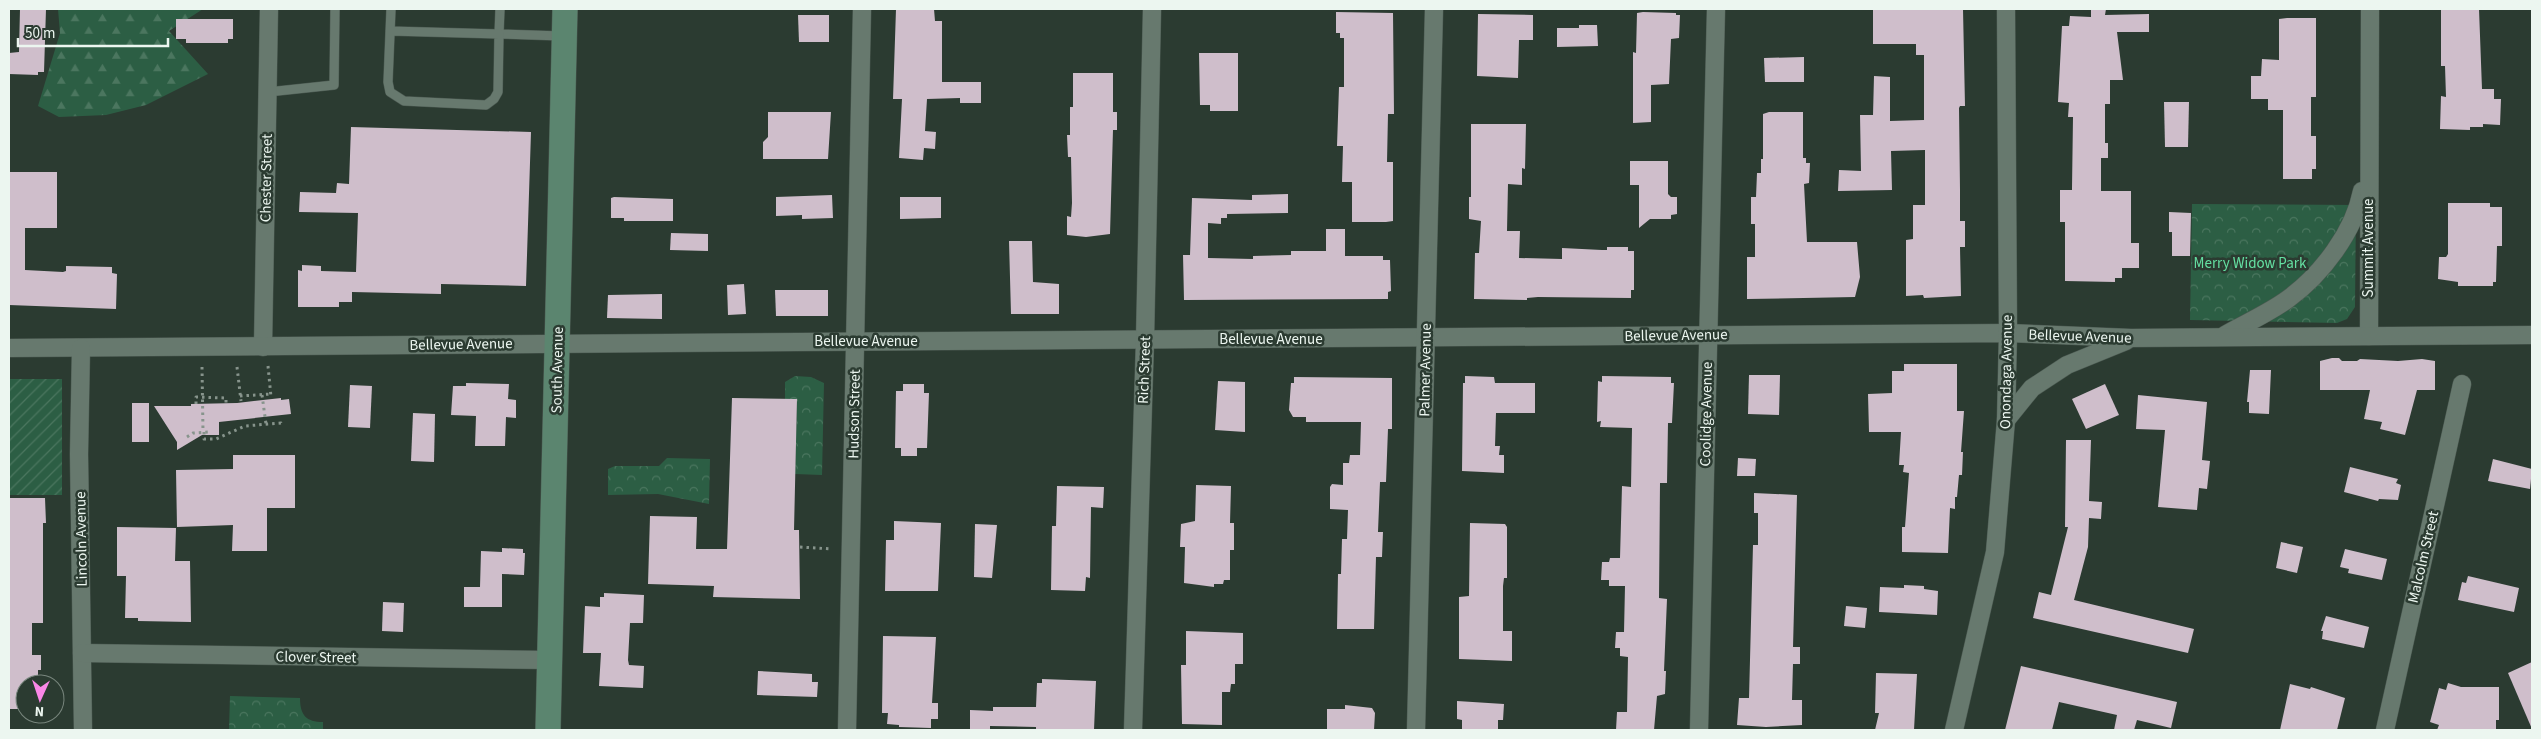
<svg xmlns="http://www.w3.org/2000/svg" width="2541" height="739" font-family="'Source Sans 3',sans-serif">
  <defs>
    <pattern id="forest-firs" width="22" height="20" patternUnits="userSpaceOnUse" patternTransform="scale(1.25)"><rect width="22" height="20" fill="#2c5e44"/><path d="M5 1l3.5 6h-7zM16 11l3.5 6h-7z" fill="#4b765f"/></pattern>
    <pattern id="park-crowns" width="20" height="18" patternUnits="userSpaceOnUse" patternTransform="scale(1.25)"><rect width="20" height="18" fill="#2c5e44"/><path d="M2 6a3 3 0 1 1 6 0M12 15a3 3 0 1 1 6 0" fill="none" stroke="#4b765f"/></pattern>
    <pattern id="garden-furrows" width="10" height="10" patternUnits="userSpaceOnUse" patternTransform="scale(1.25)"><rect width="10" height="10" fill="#2c5e44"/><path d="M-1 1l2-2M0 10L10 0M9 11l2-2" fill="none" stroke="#4b765f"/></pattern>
  </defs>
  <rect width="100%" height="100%" fill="#2b3b31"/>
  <polygon fill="url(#forest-firs)" points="58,9 203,9 169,31 208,74 146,105 106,115 59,117 38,106 60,33"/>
  <g fill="url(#park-crowns)">
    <polygon points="2192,204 2356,205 2355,307 2347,319 2337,323 2190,320"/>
    <polygon points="795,376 811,377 824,383 822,475 795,474 797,399 785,399 785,382"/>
    <polygon points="667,458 710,459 709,504 658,494 608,495 608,469 615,466 659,466"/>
    <path d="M230,696l70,2c0,17 6,24 23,24v8h-94z"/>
  </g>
  <rect fill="url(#garden-furrows)" x="9" y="379" width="53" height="116"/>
  <g fill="#cfbecb">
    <polygon points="20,9 46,9 44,72 38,72 38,75 9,74 9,53 19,52"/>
    <polygon points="896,9 934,9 935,21 942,21 942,82 981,82 981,103 960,103 960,98 927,99 925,131 936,132 935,149 924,148 923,160 899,158 902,99 893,99"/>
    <polygon points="1873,9 1963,9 1965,106 1960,106 1959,108 1960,190 1960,221 1965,221 1965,247 1960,247 1961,296 1924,298 1923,295 1906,296 1906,240 1913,239 1913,205 1925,205 1925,150 1891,151 1892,190 1838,191 1839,170 1861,171 1860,115 1873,115 1874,76 1890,77 1890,121 1924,120 1924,55 1916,55 1916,44 1873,44"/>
    <polygon points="2091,9 2106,9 2105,15 2149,14 2149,32 2117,32 2123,80 2110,80 2110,104 2105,104 2105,143 2108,143 2108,158 2101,158 2101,191 2131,191 2131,243 2139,243 2139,268 2122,268 2122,278 2115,278 2115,282 2065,281 2065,222 2060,222 2060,190 2072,190 2072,188 2073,117 2068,117 2069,103 2058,102 2062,26 2069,26 2070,16 2091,17"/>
    <polygon points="2441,9 2479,9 2482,89 2494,89 2494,99 2501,99 2500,125 2483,124 2483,127 2470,127 2470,130 2440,129 2441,96 2446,97 2445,66 2441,66"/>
    <polygon points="1336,12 1393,13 1394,114 1388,114 1387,162 1393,162 1393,221 1386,222 1352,222 1352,182 1342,182 1343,146 1337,146 1339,87 1344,87 1344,38 1340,38 1340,33 1336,33"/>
    <polygon points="1643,12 1676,13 1676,15 1680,15 1679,38 1671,39 1669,84 1651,85 1651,122 1633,123 1633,52 1636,53 1637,13"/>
    <polygon points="1478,14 1533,15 1533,40 1519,40 1518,78 1477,76"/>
    <polygon points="798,15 829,15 829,42 799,42"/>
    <polygon points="2287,18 2316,18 2316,97 2311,97 2311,136 2316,136 2316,169 2312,169 2312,179 2283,179 2283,110 2268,110 2268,99 2251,99 2251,76 2261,76 2262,59 2279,60 2279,19"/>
    <polygon points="176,19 233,19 233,39 228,39 228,43 186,43 186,39 176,39"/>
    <polygon points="1579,25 1597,25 1598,46 1557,47 1557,28 1579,28"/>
    <polygon points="1199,53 1238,53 1238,111 1210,111 1210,105 1200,105"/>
    <polygon points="1804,57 1804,82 1765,82 1764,58"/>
    <polygon points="1073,73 1113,73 1113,112 1117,112 1117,130 1113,130 1110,234 1086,237 1067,235 1067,216 1071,217 1072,203 1071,157 1068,157 1067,135 1070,135 1070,107 1073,107"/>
    <polygon points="2164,102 2189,102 2188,147 2165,147"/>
    <polygon points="768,112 831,112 828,159 763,159 763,142 768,137"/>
    <polygon points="1769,112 1803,112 1803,158 1806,158 1806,163 1810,163 1809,183 1804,184 1807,242 1857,242 1860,277 1855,297 1747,299 1747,257 1755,257 1755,224 1751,224 1751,197 1756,197 1757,173 1761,173 1761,159 1763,159 1763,114"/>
    <polygon points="1471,124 1526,124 1525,169 1522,168 1522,185 1508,184 1507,231 1520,231 1519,258 1562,259 1562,248 1602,250 1607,250 1607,247 1628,247 1628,251 1634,251 1634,290 1631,290 1631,298 1538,297 1527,298 1527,300 1474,299 1475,253 1479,253 1481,221 1469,219 1469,197 1471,197"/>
    <polygon points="351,127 531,132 526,286 441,284 441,294 352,292 352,302 339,302 339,307 298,307 298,270 302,271 302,265 321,266 321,271 356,272 358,213 299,212 300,192 336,193 337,183 349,184"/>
    <polygon points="1630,161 1668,161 1668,194 1671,197 1677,197 1677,214 1671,215 1671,219 1650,219 1639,228 1639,185 1630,185"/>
    <polygon points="9,172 57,172 57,228 25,228 25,270 63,272 66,271 66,266 112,267 112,273 117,274 116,309 9,305"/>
    <polygon points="1288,194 1288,213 1227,214 1227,218 1221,218 1221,224 1208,223 1208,258 1253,259 1253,256 1291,255 1291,251 1326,251 1326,229 1345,229 1345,256 1383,256 1383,260 1390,260 1391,291 1388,292 1388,299 1184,300 1183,255 1190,255 1192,198 1252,200 1252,195"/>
    <polygon points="832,195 833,218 802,219 802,215 776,216 776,197"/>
    <polygon points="614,197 673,199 673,221 624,221 624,218 611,218 611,198"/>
    <polygon points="900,197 941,197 941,218 900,219"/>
    <polygon points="2448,203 2490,203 2490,207 2502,207 2502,246 2497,246 2496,282 2493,282 2493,286 2458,286 2458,282 2438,279 2439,257 2446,257 2448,254"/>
    <polygon points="2169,212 2191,213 2190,256 2172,256 2172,232 2169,232"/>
    <polygon points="671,233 708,234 708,251 670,250"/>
    <polygon points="1009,241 1032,241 1033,282 1059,284 1059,314 1011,314"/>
    <polygon points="744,284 746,314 728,315 727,285"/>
    <polygon points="775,290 828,290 828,316 776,316"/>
    <polygon points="662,294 662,319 607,318 608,295"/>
    <polygon points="2332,358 2339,358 2342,361 2357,361 2360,359 2398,361 2422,359 2435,361 2435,390 2417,390 2405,435 2380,429 2382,422 2364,419 2370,390 2320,390 2320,361"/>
    <polygon points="1904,364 1957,364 1957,411 1964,411 1961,452 1963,452 1962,475 1959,475 1957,497 1955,497 1955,509 1950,508 1948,553 1902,552 1902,527 1905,527 1909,473 1903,472 1904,465 1899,465 1901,432 1869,432 1868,394 1892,393 1892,371 1904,371"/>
    <polygon points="2250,370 2271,370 2269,414 2249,413 2249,402 2247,402"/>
    <polygon points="1749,375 1780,375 1779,415 1748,414"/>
    <polygon points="1465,376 1494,377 1495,383 1535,383 1535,413 1496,413 1495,446 1500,446 1499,455 1504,455 1504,473 1462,471 1463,383 1465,383"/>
    <polygon points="1602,376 1671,377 1671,383 1674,383 1672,423 1668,423 1667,483 1660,483 1659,598 1667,599 1664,671 1666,671 1665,694 1657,696 1654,730 1616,730 1617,712 1627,712 1628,657 1620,656 1620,648 1615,648 1616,632 1624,632 1625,586 1609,586 1609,580 1601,580 1602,562 1609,562 1610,558 1620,558 1622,486 1631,487 1632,428 1600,427 1601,421 1597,422 1598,381 1602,382"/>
    <polygon points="1294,377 1392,378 1392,429 1388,429 1386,482 1380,482 1378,532 1383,532 1382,557 1376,557 1374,629 1337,629 1338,574 1341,574 1342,539 1347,539 1348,510 1330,509 1330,487 1332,484 1343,485 1343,463 1349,463 1350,455 1360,455 1361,422 1306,422 1306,417 1293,417 1289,410 1291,383 1294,383"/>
    <polygon points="1218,381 1245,382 1245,432 1215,430"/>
    <polygon points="466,383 509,384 508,399 516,400 516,418 506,417 505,446 475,446 476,416 451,415 453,386 466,386"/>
    <polygon points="903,384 924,384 924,393 929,393 927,448 917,448 917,456 901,456 901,448 895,448 896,391 903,391"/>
    <polygon points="2105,384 2119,415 2086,429 2072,399"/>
    <polygon points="350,385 372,386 370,428 348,427"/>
    <polygon points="2138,395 2207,402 2202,460 2210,461 2207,489 2199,488 2197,510 2158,507 2165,430 2136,429"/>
    <polygon points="281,398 281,400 289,399 291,414 219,422 219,435 202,435 177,450 177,442 154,406 191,406 191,404 237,403"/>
    <polygon points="732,398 797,399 794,530 799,530 800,599 713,597 714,586 648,584 650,516 697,517 696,549 727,549"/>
    <rect x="132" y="403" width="17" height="39"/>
    <polygon points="413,413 435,414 434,462 411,461"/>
    <polygon points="2066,440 2091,440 2089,501 2102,502 2101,519 2089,518 2088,547 2074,600 2194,629 2188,653 2033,618 2039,592 2051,595 2068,527 2065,527"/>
    <polygon points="233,455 295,455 295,508 267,508 267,551 232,551 233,525 177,527 176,470 233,469"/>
    <polygon points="1738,458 1756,459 1755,476 1737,476"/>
    <polygon points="2493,459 2532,469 2530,489 2488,481"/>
    <polygon points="2350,467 2398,479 2396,483 2401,485 2398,500 2379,499 2378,501 2344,492"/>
    <polygon points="1196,485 1231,486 1230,523 1234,523 1234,550 1230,550 1230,580 1224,580 1223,584 1214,584 1214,587 1184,583 1185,547 1180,547 1181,524 1195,521"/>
    <polygon points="1057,486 1104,487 1103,508 1091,507 1090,578 1086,577 1085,591 1051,590 1052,526 1056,526"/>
    <polygon points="1754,493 1797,495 1793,647 1800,647 1800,664 1793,664 1792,700 1802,700 1802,725 1766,727 1737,725 1739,698 1749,698 1753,545 1758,545 1758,513 1754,513"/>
    <polygon points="9,498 45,498 46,523 43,523 43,623 32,623 32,655 41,655 41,670 38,670 38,681 25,681 25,709 9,709"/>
    <polygon points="894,521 941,523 938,591 885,591 886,540 894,540"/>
    <polygon points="1470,523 1505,524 1507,527 1507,578 1504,578 1503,586 1503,631 1512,631 1512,661 1459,659 1459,597 1469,596"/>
    <polygon points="975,524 997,525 992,578 974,577"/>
    <polygon points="117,527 176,528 175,561 190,561 191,622 138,621 138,618 125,618 126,576 117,576"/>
    <polygon points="2281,542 2303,547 2297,573 2276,568"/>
    <polygon points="502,548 523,549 523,553 525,553 524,575 502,574 502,607 464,607 464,587 480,587 481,551 502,552"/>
    <polygon points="2345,549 2387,559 2382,580 2348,573 2349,569 2340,567"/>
    <polygon points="2468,576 2519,588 2514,612 2458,600 2462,582 2466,583"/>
    <polygon points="1904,585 1924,586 1924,589 1938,591 1937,615 1879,612 1880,587 1904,588"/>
    <polygon points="604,593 644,595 643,623 630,623 628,660 629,665 644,666 643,688 599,686 601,653 583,653 585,606 600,607 600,597 604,597"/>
    <polygon points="383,602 404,603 403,632 382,631"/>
    <polygon points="1846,606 1867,608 1865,628 1844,626"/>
    <polygon points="2326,616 2369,627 2364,648 2322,639 2323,631 2321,631"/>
    <polygon points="1186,631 1243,633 1243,664 1235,664 1235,684 1231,684 1230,692 1222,692 1222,725 1182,724 1181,665 1186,665"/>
    <polygon points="883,636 936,637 932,703 938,703 938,719 931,719 931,728 899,727 899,725 887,724 888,713 882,713"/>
    <polygon points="2532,662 2532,729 2508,673"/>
    <polygon points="2021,666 2177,702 2171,728 2137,720 2134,730 2114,730 2117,715 2059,702 2052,730 2005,730"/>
    <polygon points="758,671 812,674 812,682 818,682 817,697 757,695"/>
    <polygon points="1876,673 1917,674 1914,730 1875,730 1879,713 1875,713"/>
    <polygon points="1042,679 1096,681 1094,730 1036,730 1036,727 990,726 990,730 970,730 970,710 993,711 993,707 1036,707 1037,683 1042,683"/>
    <polygon points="2448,683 2461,687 2499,687 2499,720 2496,720 2496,729 2437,730 2439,725 2430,722 2439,688 2446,690"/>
    <polygon points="2290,684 2310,689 2311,687 2345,698 2337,730 2280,730"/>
    <polygon points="1457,701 1504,704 1503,720 1498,720 1498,730 1462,730 1462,720 1457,719"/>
    <polygon points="1345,705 1372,708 1375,713 1374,730 1327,730 1327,709 1345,709"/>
  </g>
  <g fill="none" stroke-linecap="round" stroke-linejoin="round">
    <defs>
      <g id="service">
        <polyline points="500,9 499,34 562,36"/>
        <polyline points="390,31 499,34 498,92 494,99 486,105 404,101 390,92 388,82 391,9"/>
        <polyline points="268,92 334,85 335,9"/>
      </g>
      <g id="minor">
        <path d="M2225,335c21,-12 44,-22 63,-36 34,-25 66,-67 74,-108"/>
        <polyline points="2369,336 2370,9"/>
        <polyline points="263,347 269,9"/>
        <polyline points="9,348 2008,333 2131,338 2532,335"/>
        <polyline points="81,348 79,454 83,730"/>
        <polyline points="2006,420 2032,388 2067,365 2126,341"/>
        <polyline points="82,653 549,660"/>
        <polyline points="847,730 862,9"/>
        <polyline points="1133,730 1145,340 1152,9"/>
        <polyline points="1416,730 1434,9"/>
        <polyline points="1699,730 1716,9"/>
        <polyline points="1954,730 1995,552 2006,420 2008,333 2006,9"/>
        <polyline points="2385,730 2462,384"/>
      </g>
      <polyline id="secondary" points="548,730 565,9"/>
    </defs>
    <use href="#service" stroke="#4b5951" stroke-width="10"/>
    <use href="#minor" stroke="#4b5951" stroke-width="19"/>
    <use href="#secondary" stroke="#4b5951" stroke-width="26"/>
    <g stroke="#87948c" stroke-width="3" stroke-dasharray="2.5 4" stroke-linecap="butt">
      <polyline points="268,366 271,397"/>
      <polyline points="202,367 203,432"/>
      <polyline points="237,367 241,401"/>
      <polyline points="262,395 266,424"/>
      <polyline points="240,396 271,394"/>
      <polyline points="196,404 196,397 226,398 226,403"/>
      <polyline points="204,432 204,439 216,439 245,426 281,423 282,426"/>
      <polyline points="187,437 193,433 209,432"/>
      <polyline points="800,547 832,549"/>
    </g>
    <use href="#service" stroke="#67796e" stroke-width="9"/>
    <use href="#minor" stroke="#67796e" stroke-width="18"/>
    <use href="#secondary" stroke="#5b856f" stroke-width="25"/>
  </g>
  <g text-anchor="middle" stroke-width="5" stroke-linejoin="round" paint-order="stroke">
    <g font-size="15" fill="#ecf6f0" stroke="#2b3b31">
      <text transform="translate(266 178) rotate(-89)" y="5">Chester Street</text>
      <text transform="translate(2368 248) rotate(-90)" y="5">Summit Avenue</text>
      <text transform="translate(1676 335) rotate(-1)" y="5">Bellevue Avenue</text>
      <text transform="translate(2080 336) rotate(2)" y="5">Bellevue Avenue</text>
      <text x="1271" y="344">Bellevue Avenue</text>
      <text x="866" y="346">Bellevue Avenue</text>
      <text transform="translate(461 344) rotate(-1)" y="5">Bellevue Avenue</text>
      <text transform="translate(557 370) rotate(-89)" y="5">South Avenue</text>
      <text transform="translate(1144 370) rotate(-88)" y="5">Rich Street</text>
      <text transform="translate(1425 370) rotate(-89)" y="5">Palmer Avenue</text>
      <text transform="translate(2006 372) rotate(-89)" y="5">Onondaga Avenue</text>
      <text transform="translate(854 414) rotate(-89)" y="5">Hudson Street</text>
      <text transform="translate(1706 414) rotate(-89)" y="5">Coolidge Avenue</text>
      <text transform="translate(81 539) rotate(-91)" y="5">Lincoln Avenue</text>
      <text transform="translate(2423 557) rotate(-77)" y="5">Malcolm Street</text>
      <text transform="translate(316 657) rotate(1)" y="5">Clover Street</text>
    </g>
    <g font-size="15" fill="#64e0a2" stroke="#2b3b31">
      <text x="2250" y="268">Merry Widow Park</text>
    </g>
  </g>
  <rect width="2541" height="739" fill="none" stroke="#ecf6f0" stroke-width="20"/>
  <g transform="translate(40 699) rotate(183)"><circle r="24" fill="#2b3b31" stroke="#78867d"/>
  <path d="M0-4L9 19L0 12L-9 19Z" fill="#fa87e7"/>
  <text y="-8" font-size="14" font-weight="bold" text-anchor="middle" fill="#ecf6f0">N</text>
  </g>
  <path d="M18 38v8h150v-8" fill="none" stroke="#ecf6f0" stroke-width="2.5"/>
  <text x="25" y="38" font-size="15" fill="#ecf6f0" stroke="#2b3b31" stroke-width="4" paint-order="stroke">50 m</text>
</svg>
